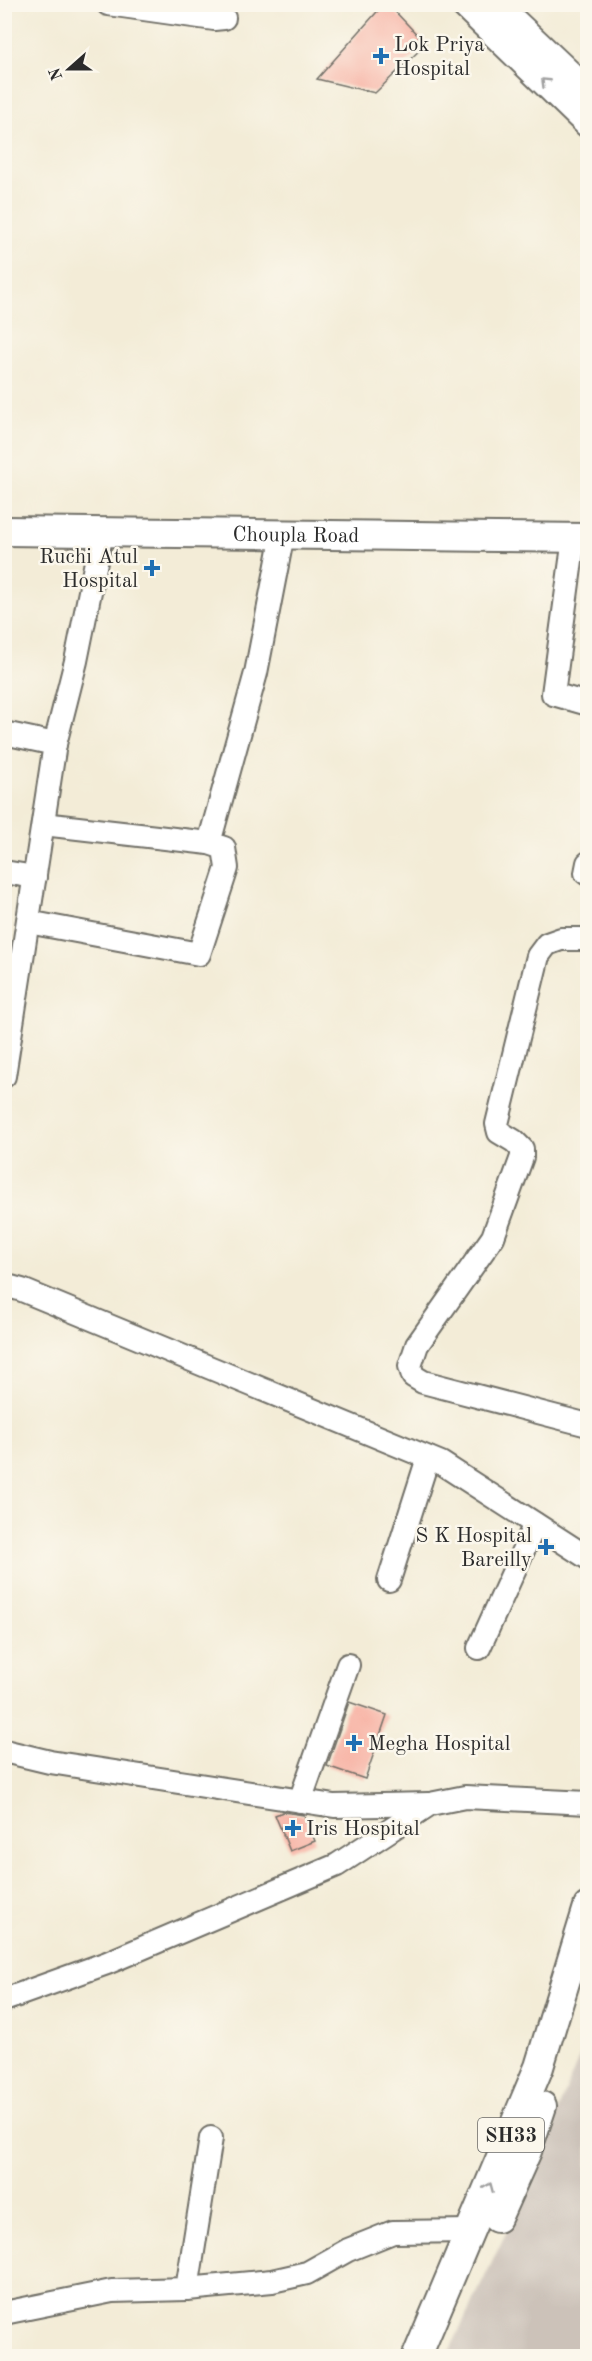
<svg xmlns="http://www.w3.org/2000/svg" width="592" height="2361" font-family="'Old Standard TT',serif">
  <rect width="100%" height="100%" fill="#fbf7ec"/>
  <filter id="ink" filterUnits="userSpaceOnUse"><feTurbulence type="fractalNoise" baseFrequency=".0167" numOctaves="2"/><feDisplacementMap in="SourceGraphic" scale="12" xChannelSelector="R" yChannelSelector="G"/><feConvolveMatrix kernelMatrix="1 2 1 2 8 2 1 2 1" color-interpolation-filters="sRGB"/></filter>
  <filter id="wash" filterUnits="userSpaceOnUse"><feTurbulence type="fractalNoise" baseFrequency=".008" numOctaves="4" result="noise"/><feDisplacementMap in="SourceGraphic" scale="24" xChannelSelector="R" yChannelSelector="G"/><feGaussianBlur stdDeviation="1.35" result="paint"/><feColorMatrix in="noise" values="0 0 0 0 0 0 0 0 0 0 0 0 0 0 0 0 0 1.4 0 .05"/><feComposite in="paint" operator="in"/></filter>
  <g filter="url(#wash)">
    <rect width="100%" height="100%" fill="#f3ecd7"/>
    <polygon fill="#ccc2b9" points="587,2037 587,2356 447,2356 528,2187"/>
    <g id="blocks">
      <g fill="#f7ad9f">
        <polygon points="384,4 388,4 426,44 375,93 317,79"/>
        <polygon points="349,1702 387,1715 365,1779 327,1766"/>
        <polygon points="283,1812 304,1815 315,1841 290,1851 275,1815"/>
      </g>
    </g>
  </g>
  <g filter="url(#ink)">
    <use href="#blocks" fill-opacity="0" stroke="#716f67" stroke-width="1.5"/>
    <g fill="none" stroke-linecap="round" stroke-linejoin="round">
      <defs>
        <g id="minor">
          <polyline points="108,4 214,19 224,18 216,4"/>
          <polyline points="574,538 553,694 588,704"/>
          <polyline points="4,733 55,744 4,1076"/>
          <polyline points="55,744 76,661 102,532"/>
          <polyline points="209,843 256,673 283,534"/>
          <polyline points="588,863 586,873 588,874"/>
          <polyline points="4,872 35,877"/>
          <polyline points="28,922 199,954 227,868 224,848 209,843 43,824"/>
          <polyline points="588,939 561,939 547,944 538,956 497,1124 499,1132 514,1141 522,1149 522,1157 493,1237 417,1345 410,1366 413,1376 423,1382 588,1425"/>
          <polyline points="4,1285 22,1290 441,1463 588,1558"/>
          <polyline points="389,1580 428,1458"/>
          <polyline points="479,1648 535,1524"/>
          <polyline points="4,1751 50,1762 334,1806 429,1804"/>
          <polyline points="300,1801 348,1665"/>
          <polyline points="4,2000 107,1963 337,1865 430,1804 465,1797 588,1803"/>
          <polyline points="187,2289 211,2138"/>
          <polyline points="4,2313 112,2291 187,2289 272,2281 307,2273 348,2250 393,2232 471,2231"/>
        </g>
        <g id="major">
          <polyline points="465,4 588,123"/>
          <polyline points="494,4 588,93"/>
          <path id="s1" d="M4,531l584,7"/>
          <polyline points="497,2218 527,2151 542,2106"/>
          <polyline points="417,2356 539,2067 588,1907"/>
        </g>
      </defs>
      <use href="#minor" stroke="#716f67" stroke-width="26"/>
      <use href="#major" stroke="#716f67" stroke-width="32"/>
      <use href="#minor" stroke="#fff" stroke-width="22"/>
      <use href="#major" stroke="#fff" stroke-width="28"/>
    </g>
    <defs><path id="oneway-chevron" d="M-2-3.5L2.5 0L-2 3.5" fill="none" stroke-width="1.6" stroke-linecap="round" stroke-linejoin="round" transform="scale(1.5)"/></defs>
    <g stroke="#a0a0a0">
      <use href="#oneway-chevron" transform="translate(545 82) rotate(-136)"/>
      <use href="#oneway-chevron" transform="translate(489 2187) rotate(-67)"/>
    </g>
  </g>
  <g fill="#1f6fb2" stroke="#fbf7ec" stroke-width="2">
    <path d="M378 47h6v6h6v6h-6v6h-6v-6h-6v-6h6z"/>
    <path d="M149 559h6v6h6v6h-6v6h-6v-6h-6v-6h6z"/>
    <path d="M543 1538h6v6h6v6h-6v6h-6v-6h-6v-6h6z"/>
    <path d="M351 1734h6v6h6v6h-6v6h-6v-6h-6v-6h6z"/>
    <path d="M290 1819h6v6h6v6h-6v6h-6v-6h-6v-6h6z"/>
  </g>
  <g text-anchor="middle" stroke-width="5" stroke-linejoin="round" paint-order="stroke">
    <rect fill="#fbf7ec" stroke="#696865" stroke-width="1.5" x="478" y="2118" width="66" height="34" rx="4.5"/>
    <g font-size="20" font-weight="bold" fill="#2b2b2b">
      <text x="511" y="2142">SH33</text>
    </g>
    <g font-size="21" fill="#2b2b2b" stroke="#fbf7ec" text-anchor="start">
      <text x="394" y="51">Lok Priya<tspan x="394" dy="24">Hospital</tspan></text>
      <text x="138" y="563" text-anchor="end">Ruchi Atul<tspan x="138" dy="24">Hospital</tspan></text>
      <text x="532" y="1542" text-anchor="end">S K Hospital<tspan x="532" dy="24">Bareilly</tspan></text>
      <text x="368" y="1750">Megha Hospital</text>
      <text x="306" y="1835">Iris Hospital</text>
    </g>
    <g font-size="21" fill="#2b2b2b" stroke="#fbf7ec">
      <text dy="7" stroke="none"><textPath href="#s1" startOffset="292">Choupla Road</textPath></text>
    </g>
  </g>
  <rect width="592" height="2361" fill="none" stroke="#fbf7ec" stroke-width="24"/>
  <g transform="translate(69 69) rotate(249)" stroke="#fbf7ec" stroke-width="4.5" paint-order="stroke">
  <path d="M0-4.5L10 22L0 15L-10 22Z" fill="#2b2b2b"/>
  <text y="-9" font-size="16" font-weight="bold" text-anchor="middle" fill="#2b2b2b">N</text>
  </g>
</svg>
